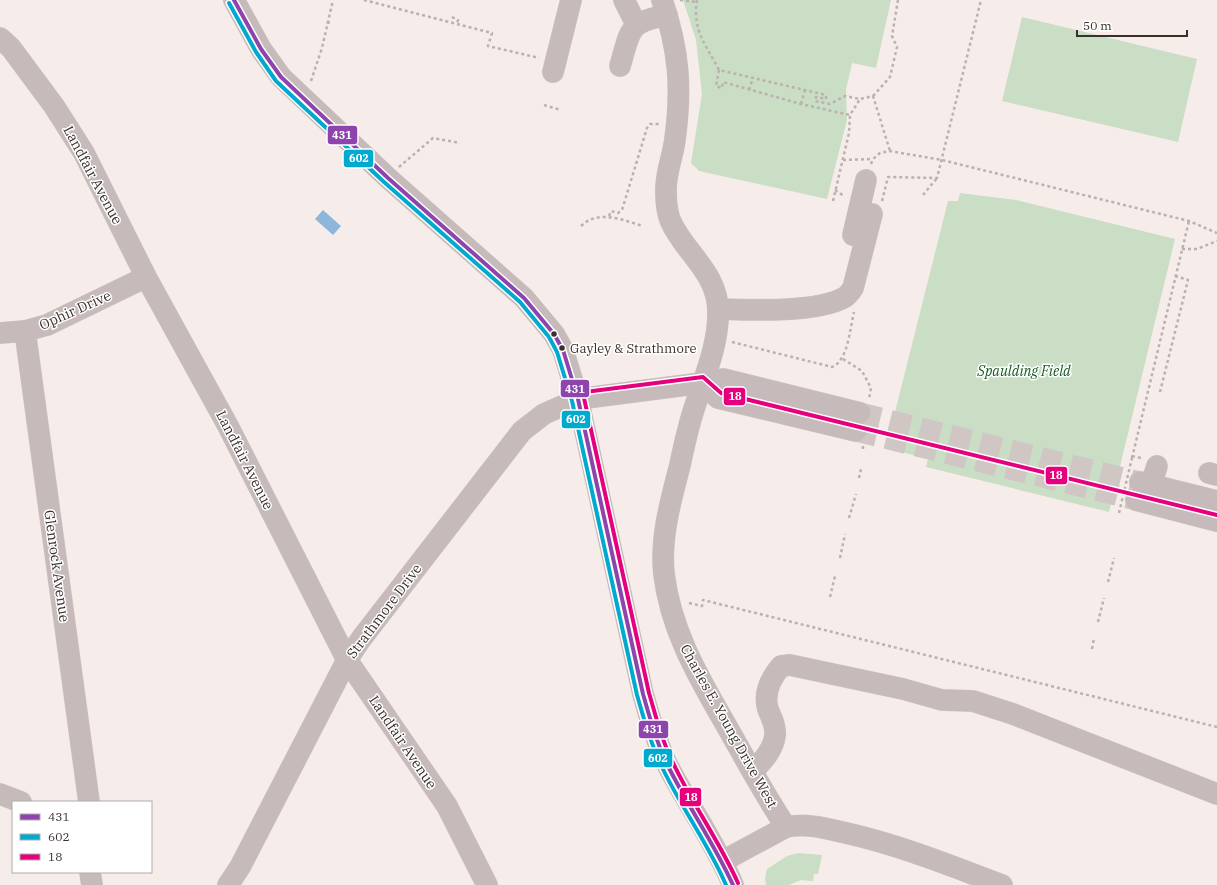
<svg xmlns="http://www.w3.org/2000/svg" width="1217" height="885" font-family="'IBM Plex Serif',serif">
  <rect width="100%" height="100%" fill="#f6edea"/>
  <g fill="#c9dec5">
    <polygon points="683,0 891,0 876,68 852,63 846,90 847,120 827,199 699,171 691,163 702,94 696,40"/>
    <polygon points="1022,17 1197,59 1178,142 1002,101"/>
    <polygon points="960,193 1016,200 1175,239 1109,512 926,467 928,459 886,448 948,201 958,201"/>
    <polygon points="798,853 822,855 818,874 814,874 813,881 801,880 789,885 766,885 765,878 767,869 787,856"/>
  </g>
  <polygon fill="#8cb6db" points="323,210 341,226 333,235 315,219"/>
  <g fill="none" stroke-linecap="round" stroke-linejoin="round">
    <g stroke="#d0c7c4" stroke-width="21" stroke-dasharray="21 10" stroke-linecap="butt">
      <polyline points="860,413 1140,482"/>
      <polyline points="856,431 1136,500"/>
    </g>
    <defs>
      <g id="minor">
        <path d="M234,0l27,49 20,28 107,101 136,120 30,36 9,16 15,49 65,295c7,24 13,48 24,70 21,41 48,78 66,121"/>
        <polyline points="624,0 636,24"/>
        <path d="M662,0c17,50 20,88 13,139 -2,18 -10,35 -9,53 0,9 1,21 5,30 14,31 47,51 47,89 1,33 -14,67 -24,98 -6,18 -10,37 -14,56 -9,35 -20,72 -16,109 7,59 37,107 66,158 18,32 36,65 56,95"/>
        <polyline points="0,38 11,48 54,106 84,153 146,277 228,426 347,660 447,806 487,885"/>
        <path d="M620,66c11,-37 7,-43 47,-51"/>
        <polyline points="553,72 571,0"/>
        <polyline points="853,235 866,180"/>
        <path d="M719,309c32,1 99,4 126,-12 3,-2 6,-6 8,-9l19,-74"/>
        <polyline points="25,331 89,802"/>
        <polyline points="0,333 25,331 47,325 146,277"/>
        <polyline points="702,383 718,398 856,431"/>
        <polyline points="1209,473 1217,475"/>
        <polyline points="1140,482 1217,501"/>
        <polyline points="1151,485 1157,466"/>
        <polyline points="1136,500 1217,521"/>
        <path d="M753,771c9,-9 21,-22 22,-36 1,-9 -4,-18 -7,-26 -5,-16 3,-31 13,-43l9,-1 113,24 39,11 31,1 40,13 204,80"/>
        <polyline points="0,794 21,802"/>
        <path d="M723,861l63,-34c21,-4 39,1 60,6 54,12 105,33 156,52"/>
        <polyline points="90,872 92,885"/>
        <polyline points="228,885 240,867 347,660 361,639 522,431 544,414 578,399 702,383 723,379 860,413"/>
      </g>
    </defs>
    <use href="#minor" stroke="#d0c8c5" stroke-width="22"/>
    <g stroke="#bbb1af" stroke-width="2.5" stroke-dasharray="3 3" stroke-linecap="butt">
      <polyline points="364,0 492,33 488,46 539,58"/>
      <polyline points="680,0 697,2"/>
      <path d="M697,0c-5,30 9,45 22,70l107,25v4l-10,-2 -1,4 15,3 15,-8 15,3 13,-3 17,55"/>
      <polyline points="452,17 458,20 457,24"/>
      <polyline points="327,22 332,24"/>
      <polyline points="719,70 716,86 722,88 723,82 801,104 850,115"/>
      <polyline points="311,81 322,48 333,0"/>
      <polyline points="749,90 752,81"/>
      <polyline points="873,96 890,77 897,47 892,36 898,0"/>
      <polyline points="801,104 805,90"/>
      <polyline points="544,105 561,110"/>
      <polyline points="843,160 873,159"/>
      <polyline points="871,164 873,159 880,153 890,151 942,160 1189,221 1217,233"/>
      <polyline points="399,167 433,138 460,143"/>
      <polyline points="835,190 844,196"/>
      <polyline points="923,195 937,178"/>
      <polyline points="833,201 849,133 850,115 860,99"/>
      <polyline points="882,201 888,177 937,178 981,0"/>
      <polyline points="609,216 611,211 618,213 622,210 647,128 650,124 659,124"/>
      <path d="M581,226c18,-17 41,-6 62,0"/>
      <polyline points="1182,249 1197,249 1217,241"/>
      <path d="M732,342l100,25c16,-6 18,-39 22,-55"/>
      <polyline points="843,359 862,371 871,388 869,399"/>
      <polyline points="1160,392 1188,280 1175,276"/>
      <polyline points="863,446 863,451"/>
      <polyline points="1132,456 1141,458"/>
      <polyline points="1132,458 1189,221"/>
      <polyline points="859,478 861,469"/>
      <polyline points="849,518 856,494"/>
      <polyline points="840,558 845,534"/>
      <polyline points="1108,582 1114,558"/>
      <polyline points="830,597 835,576"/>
      <polyline points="689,603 702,606 703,600 1217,727"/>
      <polyline points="1098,622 1104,598"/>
      <polyline points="1092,649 1094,638"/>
    </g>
    <use href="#minor" stroke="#c7baba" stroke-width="21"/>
    <polyline stroke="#bbb1af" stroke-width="2.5" stroke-dasharray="3 3" stroke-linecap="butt" points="1119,513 1132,458"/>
    <defs>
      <path id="bus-1" d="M234,0l27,49 20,28 107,101 136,120 30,36 9,16 15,49 65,295c7,24 13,48 24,70 20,41 47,79 66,121"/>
      <path id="bus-2" d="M229,3l27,49 20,29 108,101 136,120 29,35 8,15 15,49 65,294c7,24 13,47 24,70 19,41 47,78 65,120"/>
      <g id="bus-3">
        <polyline points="577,393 703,377 721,393 1217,515"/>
        <path d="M584,398l65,295c6,20 11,41 20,61 19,44 49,84 69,129"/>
      </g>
    </defs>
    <use href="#bus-1" stroke="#fff" stroke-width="7"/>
    <use href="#bus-2" stroke="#fff" stroke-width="7"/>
    <use href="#bus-3" stroke="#fff" stroke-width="7"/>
    <use href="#bus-1" stroke="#8e44ad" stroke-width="4"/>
    <use href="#bus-2" stroke="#00a9ce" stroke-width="4"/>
    <use href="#bus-3" stroke="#e5007d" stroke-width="4"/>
  </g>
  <g fill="#3a302b" stroke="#fff" stroke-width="1.5">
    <circle cx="554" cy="334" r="3.5"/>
    <circle cx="562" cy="348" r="3.5"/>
  </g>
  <g text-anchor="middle" stroke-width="3" stroke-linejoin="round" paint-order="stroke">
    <g font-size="13" fill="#3a302b" stroke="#fff" text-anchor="start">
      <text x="570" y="353">Gayley &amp; Strathmore</text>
    </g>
    <g font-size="14" fill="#3a302b" stroke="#fff">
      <text transform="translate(93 175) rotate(62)" y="5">Landfair Avenue</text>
      <text transform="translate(75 310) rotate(-24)" y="5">Ophir Drive</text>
      <text transform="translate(245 460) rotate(63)" y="5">Landfair Avenue</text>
      <text transform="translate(57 566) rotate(82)" y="5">Glenrock Avenue</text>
      <text transform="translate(384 611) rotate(-53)" y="5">Strathmore Drive</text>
      <text transform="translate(729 726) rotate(61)" y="5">Charles E. Young Drive West</text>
      <text transform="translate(403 742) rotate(56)" y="5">Landfair Avenue</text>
    </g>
    <g font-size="14" font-style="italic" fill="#175923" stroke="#fff">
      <text x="1024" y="376">Spaulding Field</text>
    </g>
  </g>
  <g stroke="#fff" stroke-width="1.5">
    <rect x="327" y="125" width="31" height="20" rx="4" fill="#8e44ad"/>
    <rect x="343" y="149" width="31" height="19" rx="4" fill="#00a9ce"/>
    <rect x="560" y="379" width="30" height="19" rx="4" fill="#8e44ad"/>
    <rect x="723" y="387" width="23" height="19" rx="4" fill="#e5007d"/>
    <rect x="561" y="410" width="30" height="19" rx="4" fill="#00a9ce"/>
    <rect x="1045" y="466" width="23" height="19" rx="4" fill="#e5007d"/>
    <rect x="638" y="720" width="31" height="19" rx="4" fill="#8e44ad"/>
    <rect x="643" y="748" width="30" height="20" rx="4" fill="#00a9ce"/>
    <rect x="679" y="787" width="23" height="20" rx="4" fill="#e5007d"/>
  </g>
  <g font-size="11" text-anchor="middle" font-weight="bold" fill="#fff">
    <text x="342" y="139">431</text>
    <text x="359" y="162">602</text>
    <text x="575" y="393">431</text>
    <text x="735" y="400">18</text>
    <text x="576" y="423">602</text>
    <text x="1056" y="479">18</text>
    <text x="653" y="733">431</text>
    <text x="658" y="762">602</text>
    <text x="691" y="801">18</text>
  </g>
  <rect x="12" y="801" width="140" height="72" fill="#ffffff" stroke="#b0acaa"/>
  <rect x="20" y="814" width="20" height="6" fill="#8e44ad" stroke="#b0acaa"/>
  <text x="48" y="821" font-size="12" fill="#3a302b">431</text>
  <rect x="20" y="834" width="20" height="6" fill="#00a9ce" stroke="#b0acaa"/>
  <text x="48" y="841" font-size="12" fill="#3a302b">602</text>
  <rect x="20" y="854" width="20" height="6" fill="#e5007d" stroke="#b0acaa"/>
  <text x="48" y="861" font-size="12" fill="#3a302b">18</text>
  <path d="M1077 30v6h110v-6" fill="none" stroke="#3a302b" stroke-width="2"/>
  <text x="1083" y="30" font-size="12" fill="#3a302b" stroke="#ffffff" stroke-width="3" paint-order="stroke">50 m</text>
</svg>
